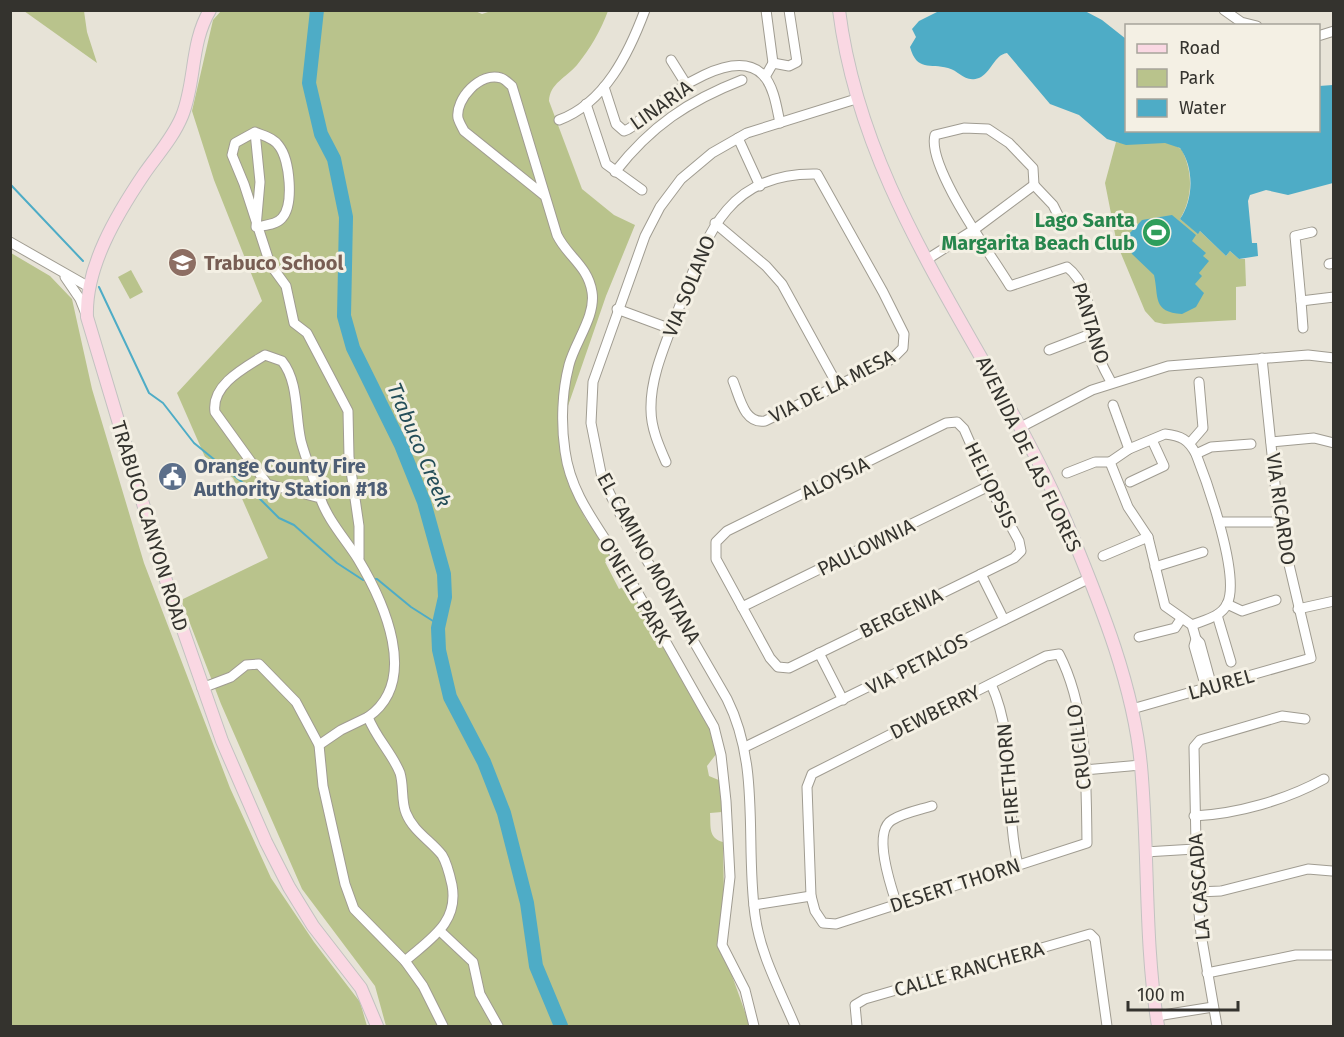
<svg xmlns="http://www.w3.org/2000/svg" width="1344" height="1037" font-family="'Fira Sans',sans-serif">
  <rect width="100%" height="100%" fill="#e7e3d7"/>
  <g fill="#b9c38c">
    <path d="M473,10l9,4 12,-4 114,1c-7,19 -18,38 -31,54 -11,13 -27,18 -28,36l33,88 32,26 21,10 -29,71 -46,133 8,54 17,35 28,38 -8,6 14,27 8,-4 85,143 5,25 -10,13 2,10 12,5 1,31 -12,1c1,14 -2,25 13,29l2,114 25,70h-364l-11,-40 -73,-97 -81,-185 -40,-104 87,-42 -35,-80 -28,-21 -28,-64 85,-92 -48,-121 -22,-69 21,-91 8,-9z"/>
    <polygon points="24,11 84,11 87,32 97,63"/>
    <path d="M1116,142c20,5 50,-7 66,8 11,23 11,47 -2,69l18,14 2,-2 26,25 4,-5 9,8h6l1,27 -10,1v33l-72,4 -9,-2 -10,-11 -28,-67 -12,-61z"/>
    <polygon points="11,253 50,276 72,299 92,389 144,563 230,788 271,878 314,942 360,1002 367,1026 11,1026"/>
    <polygon points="131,270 143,292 130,299 118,277"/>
  </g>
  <g fill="#4eacc6">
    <path d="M939,11h146l17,9 24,19v91h192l1,-44 14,-1v98l-45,12 -22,-5 -16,5 -2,6 4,42h5l1,13 -19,3 -9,-8 -4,5 -26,-25 -2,3 -18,-15c14,-20 14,-52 0,-71l-15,-5 -39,2 -19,-6 -28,-24 -29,-11 -43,-51c-13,2 -16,20 -28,25 -15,5 -19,-7 -31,-10 -18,-5 -31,4 -38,-21l6,-10 -4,-8 7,-8z"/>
    <path d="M1172,215l24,20 -4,6 14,12 -3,3 6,5 -10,12 3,3 -7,8 9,9 -8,14 -14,7c-30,-2 -23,-17 -28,-39l-22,-21 -4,-10 1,-10 13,-14z"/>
  </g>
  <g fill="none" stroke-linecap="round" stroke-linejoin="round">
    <g stroke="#4eacc6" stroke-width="2">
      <polyline points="10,184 83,261"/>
      <polyline points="99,287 149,393 163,403 194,443 248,487 279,518 294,525 337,563 363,580 368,580"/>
      <polyline points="373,579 377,579 411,607 433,621 438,628"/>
    </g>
    <polyline stroke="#4eacc6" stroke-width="14" points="317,10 309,83 321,134 334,159 346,217 344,316 353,348 401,445 424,502 444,574 445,597 438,628 439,650 450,697 484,762 504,813 527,903 536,966 561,1026"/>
    <defs>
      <g id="minor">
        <polyline points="766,10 773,63"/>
        <polyline points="1224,10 1241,22 1257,26"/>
        <polyline points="1318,36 1334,31"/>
        <polyline points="671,60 686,84"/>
        <polyline points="765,77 773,63 789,66 797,62 789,10"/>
        <path d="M604,87l12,37 8,7c10,-3 17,-13 25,-20 23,-19 86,-65 114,-36 11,11 14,34 17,48"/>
        <polyline points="586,104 606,164 642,190"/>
        <path d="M559,120c46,-17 70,-67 86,-110"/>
        <path d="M255,132l5,50 -4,45c9,-2 20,-2 26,-9 12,-13 8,-58 -3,-72 -5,-8 -15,-10 -24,-14l-20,11 -3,12 12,29 26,80 16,22 8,37 13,10 41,78 1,46 10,69v32"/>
        <polyline points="738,138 760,186"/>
        <path d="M615,172c36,-46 73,-71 127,-92"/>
        <path d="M1034,185l-1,-17 -24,-25 -21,-14 -24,-1 -29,7c-9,31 57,121 75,151l57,-19c26,20 23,61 32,90 3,9 8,17 12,25"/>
        <polyline points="1034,185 1053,205 1064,227"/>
        <path d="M545,196l-81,-65c-2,-4 -5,-9 -6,-13 -3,-19 23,-47 43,-40 4,1 8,6 11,8l45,149c10,21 31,31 35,57 4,24 -17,50 -23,73 -7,27 -8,59 -4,86 6,45 34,76 56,113 32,54 62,109 93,163l7,28 5,46 4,76 -8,68 23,45 9,36"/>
        <polyline points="715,223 766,266 782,284 838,386"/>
        <polyline points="10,242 89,287"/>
        <polyline points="926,260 975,229 1034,185"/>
        <polyline points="1329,264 1334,263"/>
        <polyline points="65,277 80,299 86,314"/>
        <polyline points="1301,301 1295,236 1312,232"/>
        <polyline points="617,309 671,329"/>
        <polyline points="1303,328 1301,301 1334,297"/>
        <polyline points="1049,350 1096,332"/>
        <polyline points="1113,405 1129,449"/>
        <polygon points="957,422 964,429 989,486 1019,541 1021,551 1014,558 789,668 778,667 770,658 716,559 716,542 727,531 946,423"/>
        <polyline points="1021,427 1092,390 1168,366 1308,355 1334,358"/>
        <path d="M1165,434c16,2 23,5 31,20 11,28 45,123 31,150 -6,13 -23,16 -35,21l-27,-19 -17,-69 -20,-30 -18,-45 19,-13z"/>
        <polyline points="1271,442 1314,438 1334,443"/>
        <polyline points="1190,443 1203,428 1199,382"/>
        <polyline points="1196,454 1211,447 1251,444"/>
        <path d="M666,462c-7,-16 -15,-34 -15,-52 -1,-33 15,-67 26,-97 28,-72 46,-141 140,-139l66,118 21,42 -1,14 -11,11 -127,62c-21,3 -25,-23 -32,-40"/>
        <polyline points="1067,473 1095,462 1110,462"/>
        <polyline points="1130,482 1164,466 1152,440"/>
        <path d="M320,498l-53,-14 -52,-72c-4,-27 29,-44 50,-57l17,6c17,21 13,55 19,80 5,19 13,37 19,56 7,22 26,43 38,62 26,43 62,122 10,158 8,21 24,36 32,56 4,13 1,28 6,40 7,18 25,28 36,42 5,8 8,21 10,30 7,38 -22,54 -47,76"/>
        <polyline points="1219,522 1279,522"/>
        <polyline points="1103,556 1148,537"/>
        <polyline points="1155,567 1203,552"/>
        <polyline points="981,574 1004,620"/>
        <polyline points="1227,604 1242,611 1276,600"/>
        <polyline points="742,607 989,486"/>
        <polyline points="1298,609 1334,601"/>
        <polyline points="1217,615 1231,662"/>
        <polyline points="1192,625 1196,639 1194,646 1206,688"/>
        <polyline points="1139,637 1175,628 1181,619"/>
        <polyline points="1196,639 1200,643 1212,687"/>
        <polyline points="819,653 843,700"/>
        <path d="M1059,654c29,56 27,128 28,189l-251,81 -13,-1 -8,-12 -4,-15 -4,-109 5,-13 234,-118z"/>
        <path d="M991,684c26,57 13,121 27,181"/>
        <polyline points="202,688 231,677 246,665 259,664 296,702 319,745 323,786 345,884 354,909 405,961 423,986 443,1026"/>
        <polyline points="1132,709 1311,658 1279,522 1262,358"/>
        <polyline points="319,745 341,730 368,717"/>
        <polyline points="745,747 1088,579"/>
        <polyline points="1084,770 1141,765"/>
        <path d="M1194,816c43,-2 92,-16 130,-37"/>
        <polyline points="1145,852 1195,849"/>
        <polyline points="1197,892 1221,891 1308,869 1332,871"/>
        <polyline points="754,905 811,896"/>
        <path d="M897,905c-6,-18 -25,-73 -5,-85 11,-7 27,-10 40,-14"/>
        <polyline points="440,931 473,962 480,994 498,1026"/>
        <polyline points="1207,973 1296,955 1334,955"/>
        <polyline points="1157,1016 1213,1007"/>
        <path d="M795,1026c-15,-36 -35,-72 -40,-111 -10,-73 6,-148 -28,-216l-108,-187 -17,-34 -11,-55 2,-41 52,-146 15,-29 21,-28 31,-26 35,-20 109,-34"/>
        <polyline points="857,1026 855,1005 865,999 1090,934 1095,939 1107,1026"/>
        <polyline points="1217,1026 1201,934 1197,892 1194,747 1200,740 1282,716 1305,719"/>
      </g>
      <g id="major">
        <path d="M210,10c-20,33 -14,72 -28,106 -9,22 -25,39 -38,58 -27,40 -59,93 -57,143l81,270 54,154 44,101 23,45 24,39 48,62 16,38"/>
        <path d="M839,10c25,199 158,343 232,523 30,73 63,154 70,233 8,87 3,175 17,260"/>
      </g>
    </defs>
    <use href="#minor" stroke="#a09c91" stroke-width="11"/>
    <use href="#major" stroke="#c2c2c0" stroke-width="14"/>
    <use href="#minor" stroke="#fff" stroke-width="9"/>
    <use href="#major" stroke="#fad8e3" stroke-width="12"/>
  </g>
  <defs>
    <symbol id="stadium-disc" viewBox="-11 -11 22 22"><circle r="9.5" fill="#2e9e5b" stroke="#f4f0e4"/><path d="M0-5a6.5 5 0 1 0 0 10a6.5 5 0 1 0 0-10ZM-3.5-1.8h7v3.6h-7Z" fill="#fff"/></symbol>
    <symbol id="school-disc" viewBox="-11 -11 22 22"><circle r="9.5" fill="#8d6e63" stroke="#f4f0e4"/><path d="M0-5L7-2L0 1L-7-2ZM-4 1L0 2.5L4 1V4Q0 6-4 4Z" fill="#fff"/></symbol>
    <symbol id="civic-disc" viewBox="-11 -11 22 22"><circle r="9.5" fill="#5c6f8a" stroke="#f4f0e4"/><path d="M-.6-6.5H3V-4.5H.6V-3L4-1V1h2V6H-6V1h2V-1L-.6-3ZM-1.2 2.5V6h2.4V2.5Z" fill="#fff"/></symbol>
  </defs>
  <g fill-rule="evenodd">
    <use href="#stadium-disc" x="1140" y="216" width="33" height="33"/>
    <use href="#school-disc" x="166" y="246" width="33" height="33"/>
    <use href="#civic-disc" x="156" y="460" width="33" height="33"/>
  </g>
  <g text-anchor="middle" stroke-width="6" stroke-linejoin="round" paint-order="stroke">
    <g font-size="20" fill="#34332e" stroke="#f4f0e4">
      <text transform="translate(661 105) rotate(-35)" y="7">LINARIA</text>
      <text transform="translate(689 286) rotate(-68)" y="7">VIA SOLANO</text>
      <text transform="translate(1091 323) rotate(73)" y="7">PANTANO</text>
      <text transform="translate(832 386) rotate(-27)" y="7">VIA DE LA MESA</text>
      <text transform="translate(1029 454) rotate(64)" y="7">AVENIDA DE LAS FLORES</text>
      <text transform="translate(835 478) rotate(-26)" y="7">ALOYSIA</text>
      <text transform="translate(991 485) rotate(64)" y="7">HELIOPSIS</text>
      <text transform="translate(1281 509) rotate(82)" y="7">VIA RICARDO</text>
      <text transform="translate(150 526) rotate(73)" y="7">TRABUCO CANYON ROAD</text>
      <text transform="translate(866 547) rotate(-26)" y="7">PAULOWNIA</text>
      <text transform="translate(649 558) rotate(61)" y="7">EL CAMINO MONTANA</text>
      <text transform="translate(635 590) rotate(59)" y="7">O'NEILL PARK</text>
      <text transform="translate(901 613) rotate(-26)" y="7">BERGENIA</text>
      <text transform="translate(917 664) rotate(-27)" y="7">VIA PETALOS</text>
      <text transform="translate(1221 684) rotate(-16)" y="7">LAUREL</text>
      <text transform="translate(935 712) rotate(-26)" y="7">DEWBERRY</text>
      <text transform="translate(1079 747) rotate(-97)" y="7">CRUCILLO</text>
      <text transform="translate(1008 774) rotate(-95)" y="7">FIRETHORN</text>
      <text transform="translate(955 885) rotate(-18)" y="7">DESERT THORN</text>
      <text transform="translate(1199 887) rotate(-94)" y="7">LA CASCADA</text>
      <text transform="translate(969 969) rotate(-16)" y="7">CALLE RANCHERA</text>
    </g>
    <g font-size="20" font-weight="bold" fill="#27864d" stroke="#f4f0e4" text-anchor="end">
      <text x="1135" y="227">Lago Santa<tspan x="1135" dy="23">Margarita Beach Club</tspan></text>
    </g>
    <g font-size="20" font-weight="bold" fill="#785e54" stroke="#f4f0e4" text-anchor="start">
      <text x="204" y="270">Trabuco School</text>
    </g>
    <g font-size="20" font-weight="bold" fill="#4e5e75" stroke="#f4f0e4" text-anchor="start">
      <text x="194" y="473">Orange County Fire<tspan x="194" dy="23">Authority Station #18</tspan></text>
    </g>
    <g font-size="21" font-style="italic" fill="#244e59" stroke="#f4f0e4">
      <text transform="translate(419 445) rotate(67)" y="7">Trabuco Creek</text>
    </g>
  </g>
  <rect width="1344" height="1037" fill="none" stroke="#34332e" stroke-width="24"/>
  <rect x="1125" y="24" width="195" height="108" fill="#f4f0e4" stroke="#a7a49b" stroke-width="1.5"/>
  <rect x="1137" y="44" width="30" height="9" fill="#fad8e3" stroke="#a7a49b" stroke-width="1.5"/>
  <text x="1179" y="54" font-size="18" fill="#34332e">Road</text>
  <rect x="1137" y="69" width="30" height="18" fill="#b9c38c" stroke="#a7a49b" stroke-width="1.5"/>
  <text x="1179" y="84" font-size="18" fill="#34332e">Park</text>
  <rect x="1137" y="99" width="30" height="18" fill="#4eacc6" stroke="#a7a49b" stroke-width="1.5"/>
  <text x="1179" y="114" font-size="18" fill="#34332e">Water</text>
  <path d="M1128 1001v9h110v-9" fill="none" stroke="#34332e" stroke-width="3"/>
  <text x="1137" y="1001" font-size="18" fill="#34332e" stroke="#f4f0e4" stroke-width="4.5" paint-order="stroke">100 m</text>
</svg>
